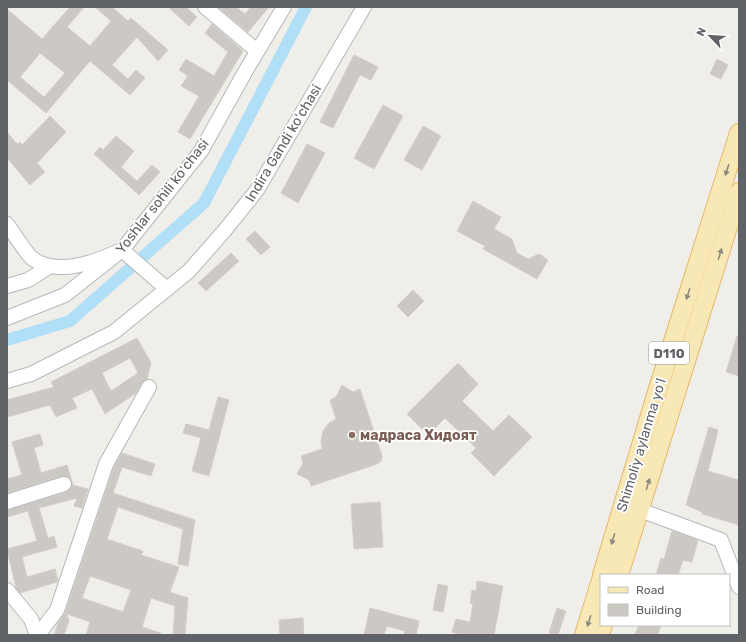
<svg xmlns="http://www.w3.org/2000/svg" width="746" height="642" font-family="Rubik,sans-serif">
  <rect width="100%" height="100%" fill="#f0eee8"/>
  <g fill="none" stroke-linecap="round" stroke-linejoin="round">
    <polyline stroke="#b1dff8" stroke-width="12" points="7,340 70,321 204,203 306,7"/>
  </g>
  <g fill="#ccc9c5" stroke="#d4cfc7" fill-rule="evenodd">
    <path d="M70,7h14l-17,20 23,19 21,-25 -16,-14h17l16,14 3,-3 37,32 -10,11 -21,-24 -25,28 16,14 8,-9 9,8 -15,17 -40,-34 -44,52 -39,-33v-71l35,30zM40,53l25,20 -21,24 -24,-20z"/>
    <polygon points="168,7 186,7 197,17 189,26"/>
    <polygon points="218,7 236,7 245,14 251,7 269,7 248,32"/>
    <polygon points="212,24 243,51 190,139 178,132 199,96 181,86 188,76 179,70 186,59 214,76 228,52 205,33"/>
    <polygon points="354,55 378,67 371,80 360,75 333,128 320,122"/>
    <polygon points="717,59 728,65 721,79 710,74"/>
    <polygon points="383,105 403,116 374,169 354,158"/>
    <polygon points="50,116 66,132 37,163 45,172 30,185 7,158 7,132 17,144 20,142 22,145"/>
    <polygon points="423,126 441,136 422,170 404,160"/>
    <polygon points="116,136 134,151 121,167 137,181 152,165 160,172 139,195 94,154 100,147 103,150"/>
    <polygon points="307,144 325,153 298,203 281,193"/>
    <polygon points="473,201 501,217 494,229 512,239 517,253 528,259 539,254 548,260 537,279 483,249 485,246 457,231"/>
    <polygon points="255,231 270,247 261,255 246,239"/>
    <polygon points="231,253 239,261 206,291 198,283"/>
    <polygon points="413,290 424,301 408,317 397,306"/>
    <polygon points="737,336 739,337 739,376 726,372"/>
    <path d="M137,338l14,25 -4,16 -5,4 -6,10 -31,21 -13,-25 -20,9 5,10 -21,9 -6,-12 -43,12v-17l47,-13 -3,-5zM130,358l8,15 -27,18 -9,-18z"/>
    <polygon points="458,363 478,384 462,401 493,431 509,415 532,437 494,476 471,453 476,448 445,418 428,435 407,414"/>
    <polygon points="342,385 353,392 360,389 382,456 381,461 377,464 311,486 309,480 297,474 303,463 301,456 322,449 321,441 323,431 329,423 336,419 330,400 336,397"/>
    <polygon points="218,397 229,400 209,476 192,471 201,438 183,433 186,424 209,430"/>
    <polygon points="709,427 718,430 708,471 739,480 739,525 702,514 702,512 686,505"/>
    <polygon points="40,434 43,445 34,448 41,473 67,465 73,485 88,489 82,508 74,506 77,498 39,508 48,538 54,536 57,547 22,557 27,577 55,569 58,580 57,582 20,593 16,588 7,549 37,541 28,511 7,517 7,510 67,492 72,485 70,478 62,476 7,493 7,479 22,475 12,442"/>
    <path d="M122,453l33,11 -4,12 -29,-9 -9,26 82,27 -7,46 -10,-2 5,-35 -65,-22 -11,32 36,12 -2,4 38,12 -9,25 18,6 -3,37h-12l2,-29 -24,-8 -9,29 19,6v2h-75l4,-13 -23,-8 2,7 -5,14h-10l4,-12 7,-10 49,-146zM90,576l41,14 -8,22 -41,-14z"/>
    <polygon points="380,502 383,547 354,549 351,504"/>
    <polygon points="672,531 698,540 692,562 683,560 678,575 656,575 661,558 664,559"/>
    <polygon points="477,581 503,586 494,635 456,635 456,633 452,632 456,619 470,622 473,604 470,603 472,590 476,591"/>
    <polygon points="438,584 448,586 443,612 433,610"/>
    <polygon points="370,608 419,621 416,635 404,635 405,631 387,626 384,635 364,635"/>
    <polygon points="557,608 566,611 558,635 549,633"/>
    <polygon points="303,618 304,635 280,635 279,620"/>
    <polygon points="639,625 661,625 658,635 635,635"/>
  </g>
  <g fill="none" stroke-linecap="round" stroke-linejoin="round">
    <defs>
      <g id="minor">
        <polyline points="205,7 257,51"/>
        <path d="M7,224c6,8 19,30 26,35 26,18 64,2 89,-9l45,39"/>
        <polyline points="7,286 28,280 50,266"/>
        <polyline points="7,318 65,295 122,250 201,151 245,72 284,7"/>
        <polyline points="7,381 31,374 114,332 189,271 225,230 257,190 364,7"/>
        <polyline points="7,502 64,484"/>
        <polyline points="640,510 721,540 739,587"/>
        <polyline points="7,590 31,619 37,635"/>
        <polyline points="38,635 57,610 106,464 149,387"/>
      </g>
      <g id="major">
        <polyline points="602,575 657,392 739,133"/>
        <polyline points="619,575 739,192"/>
        <polyline points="584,635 601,580"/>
        <polyline points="600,635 603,625"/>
      </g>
    </defs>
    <use href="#minor" stroke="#b5b8bb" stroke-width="16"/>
    <use href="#major" stroke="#e5b96c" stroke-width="20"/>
    <use href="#minor" stroke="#fff" stroke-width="14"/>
    <use href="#major" stroke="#f8e8b5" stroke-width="18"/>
  </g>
  <defs><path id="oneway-solid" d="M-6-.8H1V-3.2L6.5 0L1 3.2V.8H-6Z"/></defs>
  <g fill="#8d8b7e">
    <use href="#oneway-solid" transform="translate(727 170) rotate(108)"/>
    <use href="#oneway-solid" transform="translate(720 254) rotate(-73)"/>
    <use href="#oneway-solid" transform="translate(688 294) rotate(108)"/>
    <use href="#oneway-solid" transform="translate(648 484) rotate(-73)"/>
    <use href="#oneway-solid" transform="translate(613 539) rotate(107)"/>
    <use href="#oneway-solid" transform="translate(589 621) rotate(107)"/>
  </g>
  <circle fill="#8d6e63" stroke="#fff" stroke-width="1.5" cx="352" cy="435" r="4"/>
  <g text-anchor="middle" stroke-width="3.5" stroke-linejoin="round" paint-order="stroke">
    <rect fill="#fff" stroke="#8f9295" stroke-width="1" x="649" y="342" width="40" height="22" rx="3"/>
    <g font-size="13" font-weight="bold" fill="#5f6367">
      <text x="669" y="358">D110</text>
    </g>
    <g font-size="14" fill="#5f6367" stroke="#fff">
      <text transform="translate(283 143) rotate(-59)" y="5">Indira Gandi koʻchasi</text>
      <text transform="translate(162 196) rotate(-52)" y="5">Yoshlar sohili koʻchasi</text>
      <text transform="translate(641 445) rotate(-73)" y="5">Shimoliy aylanma yoʻl</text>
    </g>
    <g font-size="14" font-weight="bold" fill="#785e54" stroke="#fff" text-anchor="start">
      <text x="360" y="440">мадраса Хидоят</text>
    </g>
  </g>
  <rect width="746" height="642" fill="none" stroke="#5f6367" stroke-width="16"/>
  <rect x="600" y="574" width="130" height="52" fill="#ffffff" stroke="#bfc1c2"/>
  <rect x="608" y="587" width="20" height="6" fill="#f8e8b5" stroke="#bfc1c2"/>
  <text x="636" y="594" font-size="12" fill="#5f6367">Road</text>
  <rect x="608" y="604" width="20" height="12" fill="#ccc9c5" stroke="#bfc1c2"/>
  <text x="636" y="614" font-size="12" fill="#5f6367">Building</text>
  <g transform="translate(710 36) rotate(295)" stroke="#ffffff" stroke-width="3" paint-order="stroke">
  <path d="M0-3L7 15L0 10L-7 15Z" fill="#5f6367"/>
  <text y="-6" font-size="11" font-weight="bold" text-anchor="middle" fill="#5f6367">N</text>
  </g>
</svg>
